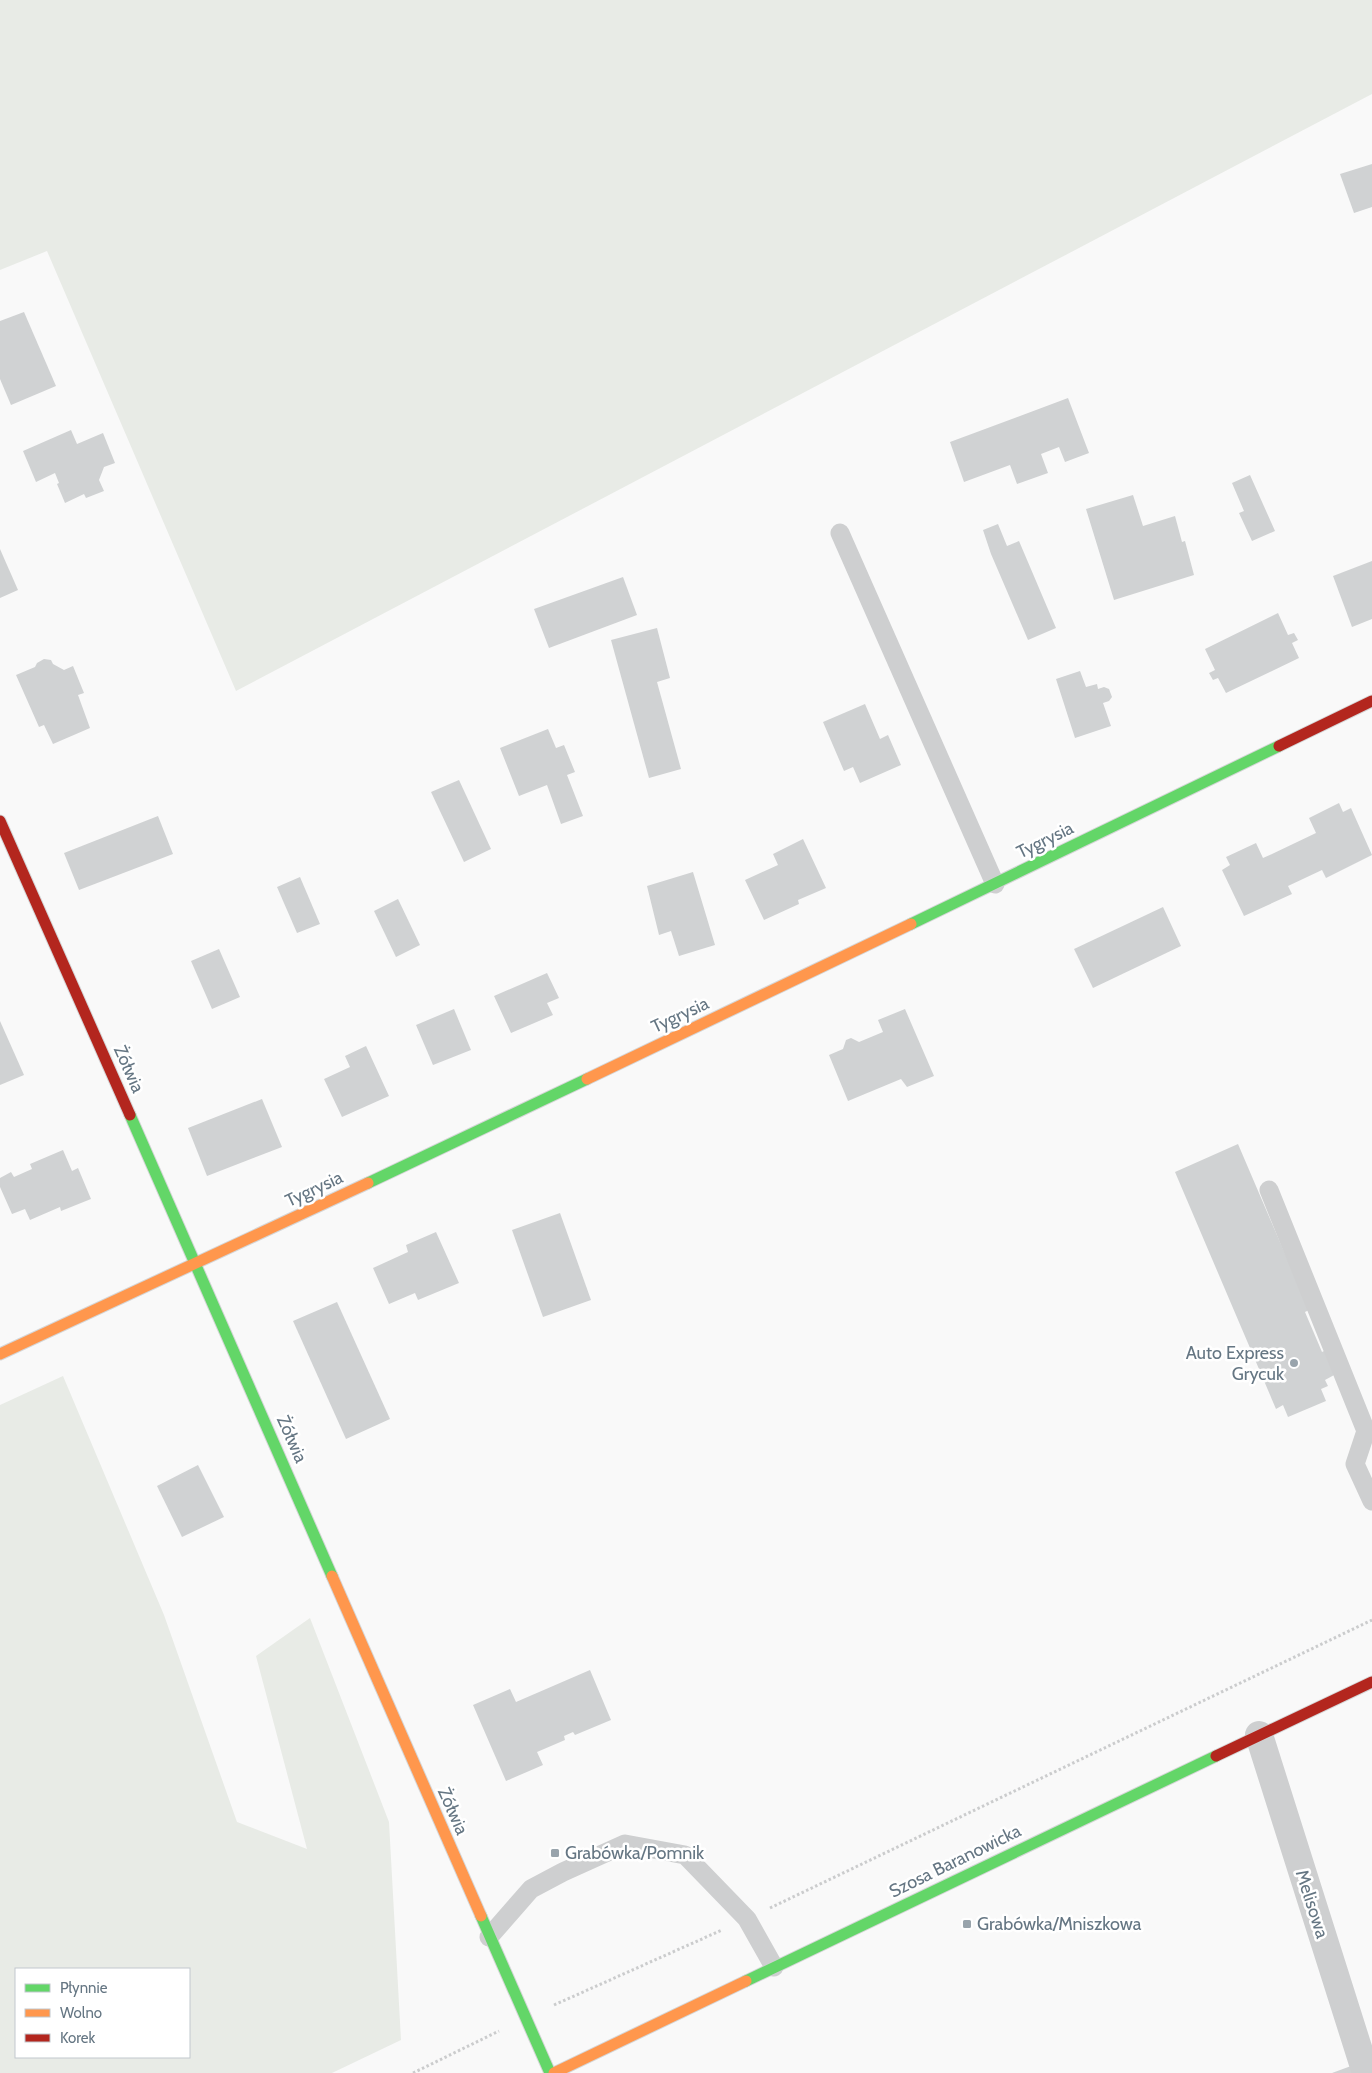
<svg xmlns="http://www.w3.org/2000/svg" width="1372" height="2073" font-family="Cabin,sans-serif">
  <rect width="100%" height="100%" fill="#f9f9f9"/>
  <g fill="#e8ebe6" fill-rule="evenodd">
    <polygon points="0,0 1372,0 1372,94 236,691 47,251 0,270"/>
    <path d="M63,1376l101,239 73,207 70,27 -51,-193 54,-38 79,204 12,218 -69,33h-332v-668zM16,1969h173v88h-173z"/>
  </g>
  <g fill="#d0d2d3">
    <polygon points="1372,164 1372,207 1354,213 1340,174"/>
    <polygon points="24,312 56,386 11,405 0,379 0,321"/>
    <polygon points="1068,398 1089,453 1065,462 1059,447 1041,454 1048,473 1017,484 1010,465 964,482 950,442"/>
    <polygon points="71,430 77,444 103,433 115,463 104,467 99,480 104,491 86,498 84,494 65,503 57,484 59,483 55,473 36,482 23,451"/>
    <polygon points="1250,475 1275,531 1252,541 1239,513 1244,511 1232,483"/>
    <polygon points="1133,495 1143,526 1175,516 1182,542 1185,541 1194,575 1114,600 1086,509"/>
    <polygon points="998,524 1007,546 1019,541 1056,628 1028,640 991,554 983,530"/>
    <polygon points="0,549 18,590 0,598"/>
    <polygon points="1372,561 1372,619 1352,627 1333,576"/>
    <polygon points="623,577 637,615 549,648 534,609"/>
    <polygon points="1278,613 1288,635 1294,633 1298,640 1292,643 1299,658 1226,693 1218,678 1213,680 1209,673 1215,670 1205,649"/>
    <polygon points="657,628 670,678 657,682 681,769 649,778 611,640"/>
    <polygon points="44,659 51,660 53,664 64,670 73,666 84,693 78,695 90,728 53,744 44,725 39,727 16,675 35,667 37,663"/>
    <polygon points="1080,671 1086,687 1097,684 1098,689 1104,687 1109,689 1112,697 1109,701 1103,703 1111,726 1075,738 1056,679"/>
    <polygon points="865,704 880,739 888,735 901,765 860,783 853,767 844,771 823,722"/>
    <polygon points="548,729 556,748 564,745 575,772 567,775 583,816 561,824 547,785 519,796 500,748"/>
    <polygon points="459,780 491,849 464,862 431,792"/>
    <polygon points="1339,803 1343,812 1351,808 1372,855 1326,878 1322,870 1288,886 1292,894 1244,916 1222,870 1230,865 1226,857 1256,843 1263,858 1272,854 1316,833 1309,818"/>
    <polygon points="158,816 173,854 79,890 64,853"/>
    <polygon points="803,839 826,888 798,900 799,904 764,920 745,880 778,865 773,854"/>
    <polygon points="693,872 715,945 679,956 671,931 659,935 647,886"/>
    <polygon points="300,877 320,924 297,933 277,887"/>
    <polygon points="398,899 420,945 396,957 374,911"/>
    <polygon points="1163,907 1181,946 1093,988 1074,949"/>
    <polygon points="219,949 240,997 212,1009 191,961"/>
    <polygon points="547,973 559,998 547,1003 553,1015 511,1033 494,996"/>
    <polygon points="454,1009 471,1050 433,1065 416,1025"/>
    <polygon points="905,1009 934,1076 907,1087 901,1079 848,1101 829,1055 843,1049 846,1040 851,1038 859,1042 883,1032 878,1020"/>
    <polygon points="0,1021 24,1075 0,1085"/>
    <polygon points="366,1046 389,1096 342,1117 324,1079 350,1067 345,1056"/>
    <polygon points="262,1099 282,1147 207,1176 188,1128"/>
    <polygon points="1238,1144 1309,1310 1305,1312 1322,1352 1326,1350 1336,1374 1325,1380 1328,1386 1321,1389 1326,1401 1288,1417 1283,1405 1276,1409 1175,1172"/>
    <polygon points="63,1150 72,1171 78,1168 91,1199 61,1211 60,1207 30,1220 25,1209 12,1214 0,1187 0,1178 11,1172 14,1177 32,1169 30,1164"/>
    <polygon points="560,1213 591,1300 543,1317 512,1230"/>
    <polygon points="436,1232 459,1283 418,1300 415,1293 389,1304 373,1268 408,1252 406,1245"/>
    <polygon points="337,1302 390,1419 346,1439 293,1321"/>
    <polygon points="198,1465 224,1517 182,1537 157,1486"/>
    <polygon points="590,1670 611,1720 575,1735 573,1732 564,1736 565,1740 537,1752 543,1765 506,1781 473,1705 510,1689 516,1702"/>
    <polygon points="1351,2066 1353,2073 1332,2073"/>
  </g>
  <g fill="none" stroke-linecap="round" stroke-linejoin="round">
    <defs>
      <g id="fast">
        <polyline points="911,924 1279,746"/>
        <polyline points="130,1115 332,1576"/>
        <polyline points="368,1183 587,1079"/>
        <polyline points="481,1916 550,2073"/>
        <polyline points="746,1981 1216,1756"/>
      </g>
      <g id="slow">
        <polyline points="587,1079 911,924"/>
        <polyline points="0,1354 368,1183"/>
        <polyline points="332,1576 481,1916"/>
        <polyline points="554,2073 746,1981"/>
      </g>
      <g id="jam">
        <polyline points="1279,746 1372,701"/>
        <polyline points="0,821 130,1115"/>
        <polyline points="1216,1756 1372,1682"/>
      </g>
    </defs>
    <use href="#fast" stroke="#d5d6d7" stroke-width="13"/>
    <use href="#slow" stroke="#d5d6d7" stroke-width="13"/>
    <use href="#jam" stroke="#d5d6d7" stroke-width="13"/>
    <g stroke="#cbcccd" stroke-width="3" stroke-dasharray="2.5 2.5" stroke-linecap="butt">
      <polyline points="770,1908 1372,1620"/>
      <polyline points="554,2005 722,1930"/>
      <polyline points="413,2073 499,2031"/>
    </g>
    <g stroke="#cecfd0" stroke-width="19">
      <polyline points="840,533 995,884"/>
      <polyline points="1269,1190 1366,1431 1355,1464 1372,1501"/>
      <polyline points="489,1937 531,1889 563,1872 625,1844 685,1855 747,1919 774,1967"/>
    </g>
    <polyline stroke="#cecfd0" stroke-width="28" points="1259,1735 1366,2073"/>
    <use href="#fast" stroke="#63d668" stroke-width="11"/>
    <use href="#slow" stroke="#ff974d" stroke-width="11"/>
    <use href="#jam" stroke="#b3261e" stroke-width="11"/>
  </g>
  <g fill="#99a4ac" stroke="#fff" stroke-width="2">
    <circle cx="1294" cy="1363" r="5"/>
    <rect x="550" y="1848" width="10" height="10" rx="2.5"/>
    <rect x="962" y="1919" width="10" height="10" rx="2.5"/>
  </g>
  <g text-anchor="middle" stroke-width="5" stroke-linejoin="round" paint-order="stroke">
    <g font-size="18" fill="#657683" stroke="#fff">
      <text transform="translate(1045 840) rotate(-26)" y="6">Tygrysia</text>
      <text transform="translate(680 1015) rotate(-25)" y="6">Tygrysia</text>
      <text transform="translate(129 1069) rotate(66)" y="6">Żółwia</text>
      <text transform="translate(314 1189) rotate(-25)" y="6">Tygrysia</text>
      <text transform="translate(292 1439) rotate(66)" y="6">Żółwia</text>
      <text transform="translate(453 1811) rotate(66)" y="6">Żółwia</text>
      <text transform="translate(955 1861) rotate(-26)" y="6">Szosa Baranowicka</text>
      <text transform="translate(1312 1904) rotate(72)" y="6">Melisowa</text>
    </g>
    <g font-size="18" fill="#657683" stroke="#fff" text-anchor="start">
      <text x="1284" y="1359" text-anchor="end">Auto Express<tspan x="1284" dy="21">Grycuk</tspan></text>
      <text x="565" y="1859">Grabówka/Pomnik</text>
      <text x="977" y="1930">Grabówka/Mniszkowa</text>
    </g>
  </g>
  <rect x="15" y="1968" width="175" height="90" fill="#ffffff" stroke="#c1c8cd"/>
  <rect x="25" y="1984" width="25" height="8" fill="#63d668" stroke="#c1c8cd"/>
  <text x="60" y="1993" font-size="15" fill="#657683">Płynnie</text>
  <rect x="25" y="2009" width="25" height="8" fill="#ff974d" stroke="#c1c8cd"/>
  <text x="60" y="2018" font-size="15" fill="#657683">Wolno</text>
  <rect x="25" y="2034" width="25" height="8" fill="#b3261e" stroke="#c1c8cd"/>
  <text x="60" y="2043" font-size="15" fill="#657683">Korek</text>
</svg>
